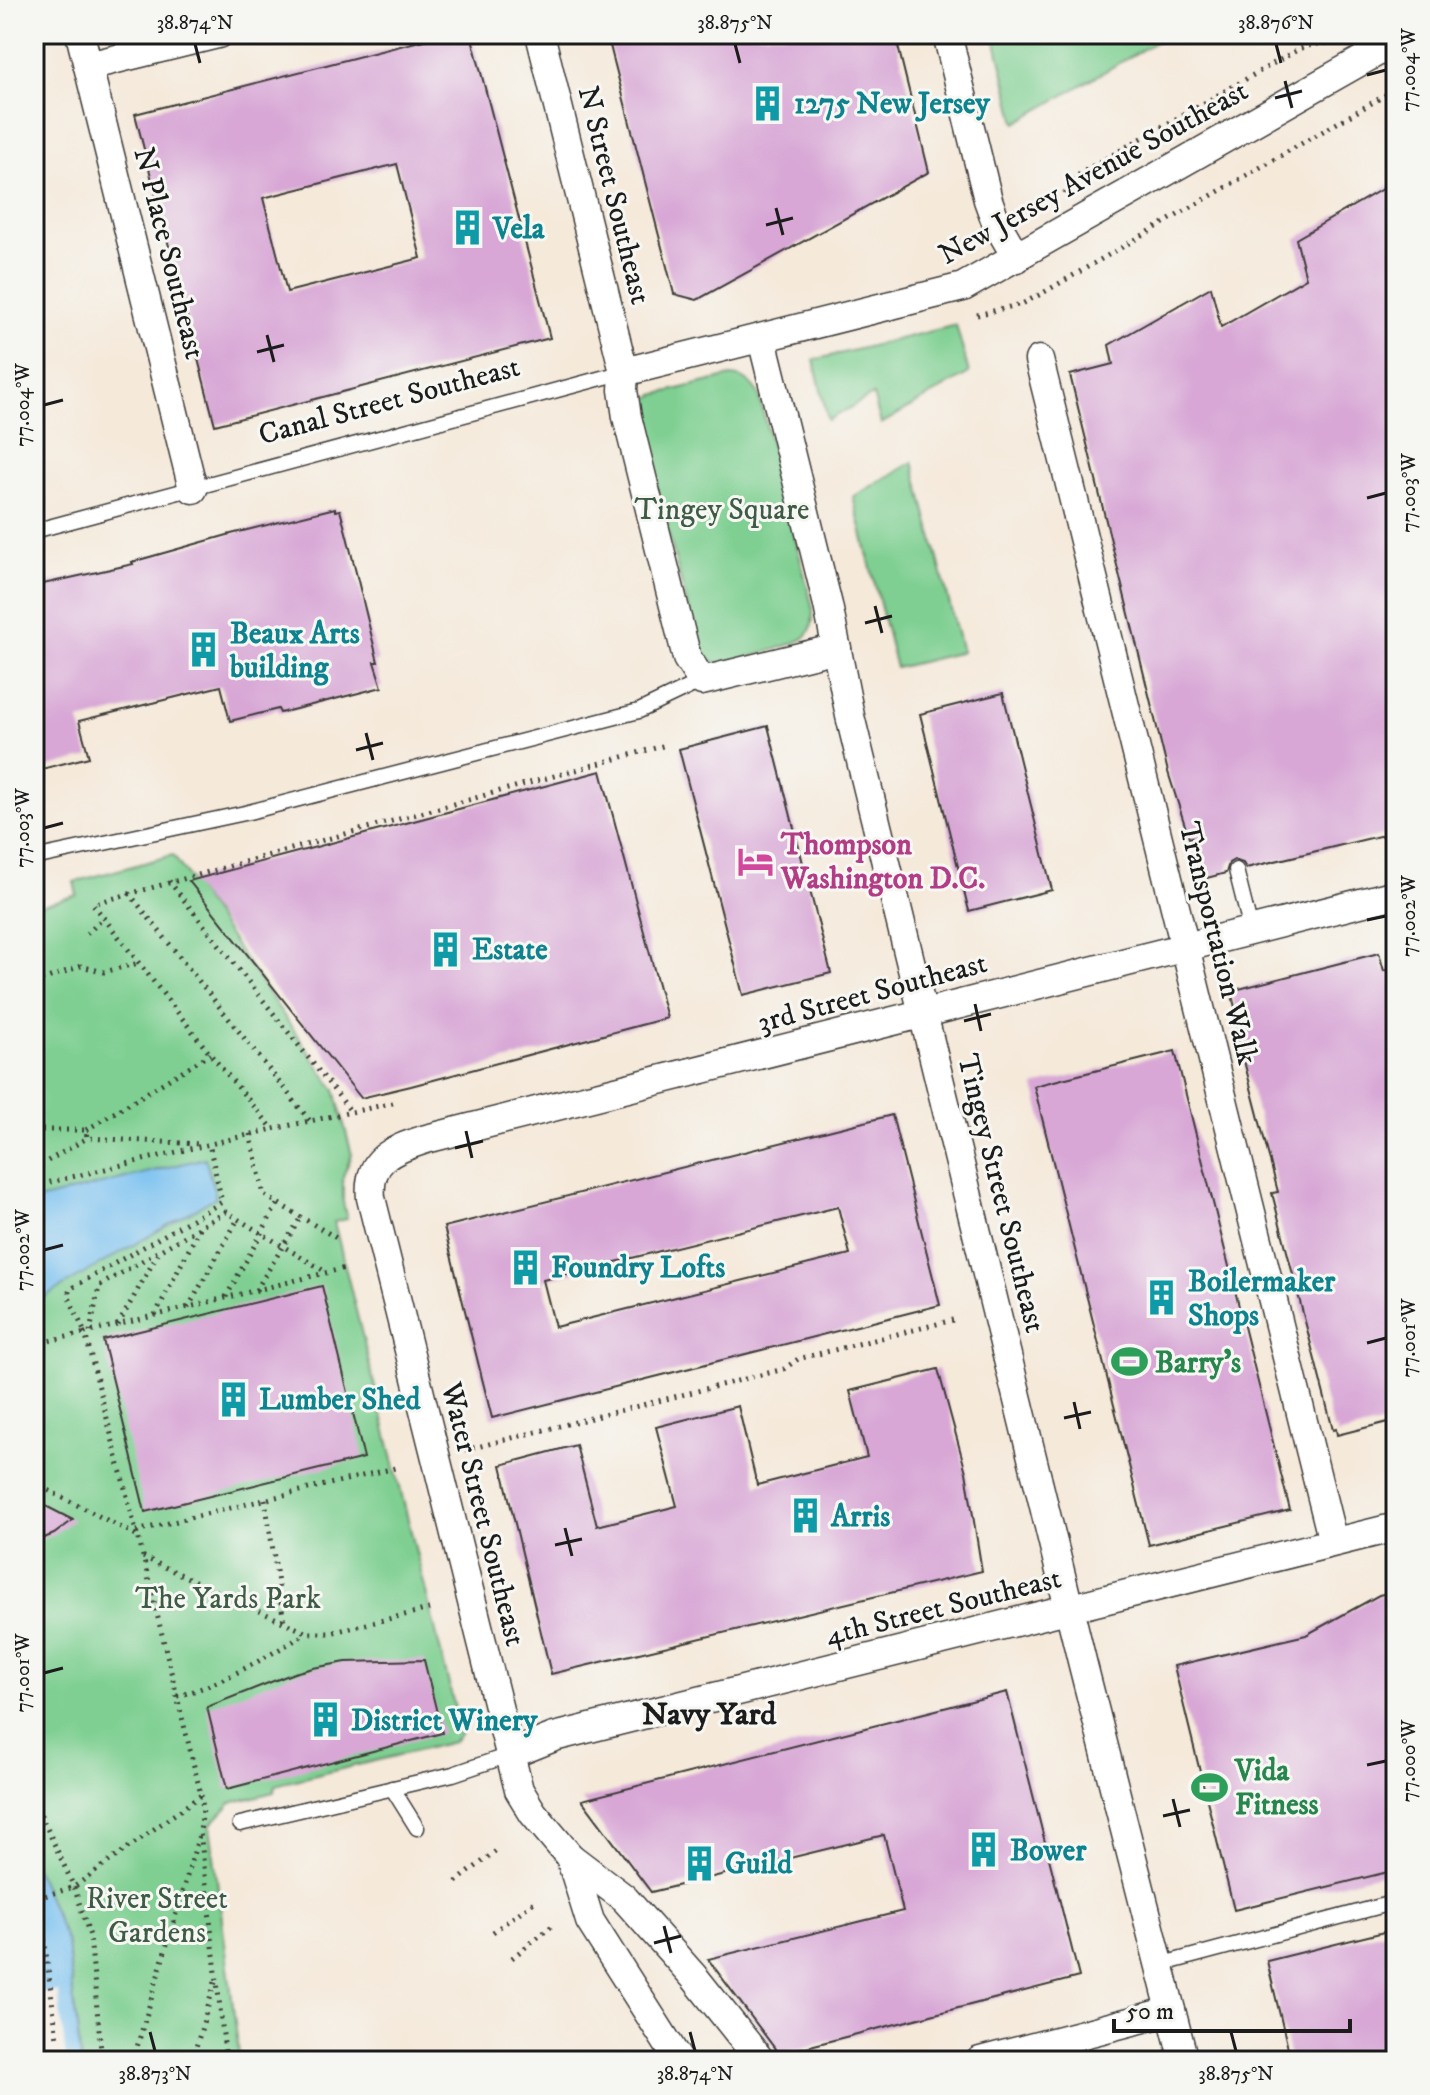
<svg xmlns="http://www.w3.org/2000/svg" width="1430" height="2095" font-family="'IM FELL DW Pica',serif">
  <rect width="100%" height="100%" fill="#f6f6f2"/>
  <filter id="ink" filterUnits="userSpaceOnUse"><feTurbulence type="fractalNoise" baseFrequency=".0125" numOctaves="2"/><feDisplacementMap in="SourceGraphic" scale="16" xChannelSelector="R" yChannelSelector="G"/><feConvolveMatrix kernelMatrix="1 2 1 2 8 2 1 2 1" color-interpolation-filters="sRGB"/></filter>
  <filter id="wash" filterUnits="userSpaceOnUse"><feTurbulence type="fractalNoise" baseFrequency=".006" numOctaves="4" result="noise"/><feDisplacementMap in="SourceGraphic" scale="32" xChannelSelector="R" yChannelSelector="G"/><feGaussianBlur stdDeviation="1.8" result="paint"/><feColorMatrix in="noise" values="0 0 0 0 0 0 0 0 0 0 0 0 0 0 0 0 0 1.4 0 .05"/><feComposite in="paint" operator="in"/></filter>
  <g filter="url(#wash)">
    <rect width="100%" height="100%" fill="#f5e9da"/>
    <g fill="#7ecf91" stroke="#4d7656" stroke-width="2">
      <polygon points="994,34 1169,34 1016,123"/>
      <polygon points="956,325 969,373 881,424 873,395 828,420 814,360"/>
      <path d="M731,376c13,1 20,6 27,17l55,216c0,11 0,22 -9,29 -9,7 -67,23 -80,25 -10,1 -17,-3 -24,-8l-63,-242 9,-13 8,-5z"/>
      <polygon points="913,462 962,652 896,668 853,497"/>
      <polygon points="173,855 335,1090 352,1155 343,1176 343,1202 347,1219 334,1222 461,1733 453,1742 275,1785 274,1792 231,1803 210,1825 240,2061 81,2061 67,1943 34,1865 34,907 77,895 74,882"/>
    </g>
    <g fill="#77c0f0" stroke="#4a6e86" stroke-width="2">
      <polygon points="205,1158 216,1197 34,1303 34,1201"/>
      <polygon points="34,1865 67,1943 81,2061 34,2061"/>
    </g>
    <polygon fill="#f5e9da" points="58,1992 66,2059 51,2060 45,2052 34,2050 34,2033 37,2025 34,1994"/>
    <g id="blocks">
      <g fill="#d8a7d6" fill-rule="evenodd">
        <path d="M447,34h24l79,304 -335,87 -80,-311zM397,164l24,94 -134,34 -24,-94z"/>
        <polygon points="607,34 895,34 929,172 697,300 674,294"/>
        <polygon points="1396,181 1396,832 1246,868 1243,863 1234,860 1229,863 1226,873 1203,879 1192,837 1189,838 1168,772 1070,375 1113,364 1109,345 1211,287 1221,327 1306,278 1296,239"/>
        <polygon points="335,508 335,511 340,510 347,536 378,662 374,662 382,687 280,713 278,709 230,721 221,686 79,721 89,757 34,771 34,586 133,564 132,562 231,534"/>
        <polygon points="1003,693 1052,890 969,911 920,714"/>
        <polygon points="768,726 831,973 743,995 679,749"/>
        <polygon points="601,771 667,1018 411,1086 361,1098 189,881"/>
        <polygon points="1379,953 1384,971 1396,967 1396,1420 1337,1435 1336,1429 1333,1430 1272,1193 1278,1192 1237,1034 1241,1032 1231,991"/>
        <polygon points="1175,1051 1290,1510 1149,1545 1034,1086"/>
        <path d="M892,1115l48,190 -448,113 -48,-191zM838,1207l12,47 -295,73 -12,-47z"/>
        <polygon points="322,1286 364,1458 145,1512 103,1340"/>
        <polygon points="938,1369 966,1472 982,1571 551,1674 501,1465 576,1445 597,1526 677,1506 656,1427 738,1406 757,1485 867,1457 850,1391"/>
        <polygon points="34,1500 73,1520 54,1534 34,1542"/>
        <polygon points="1396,1591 1396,1870 1234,1910 1174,1666 1306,1635 1379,1595"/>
        <polygon points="424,1660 442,1733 227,1789 207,1707 294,1673 313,1668 346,1662"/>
        <polygon points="1007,1692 1079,1977 779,2054 708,1959 903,1911 884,1835 651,1892 582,1800"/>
        <polygon points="1396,1929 1396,2061 1291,2061 1267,1961"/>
      </g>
    </g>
  </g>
  <g filter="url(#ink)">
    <use href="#blocks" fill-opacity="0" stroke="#3d3b38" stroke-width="2"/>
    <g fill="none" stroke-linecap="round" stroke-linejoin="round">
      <defs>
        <g id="lane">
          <polyline points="34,531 624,372"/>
          <polyline points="34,858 245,813 639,711 702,681"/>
          <polyline points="1236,870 1251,930"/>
          <polyline points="392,1788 417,1828"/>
          <polyline points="240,1824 453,1774 509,1755"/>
          <polyline points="1159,1965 1396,1902"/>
        </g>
        <g id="street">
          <polyline points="80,34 193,489"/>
          <polyline points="540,34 624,372 623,390 627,417 687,658 702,681 837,648"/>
          <polyline points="947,34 988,200 996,222 1017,258"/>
          <polyline points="88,66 218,34"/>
          <polyline points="762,339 828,605 850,716 1083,1665 1184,2061"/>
          <polyline points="1039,360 1333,1542"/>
          <polyline points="624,372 963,287 1396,41"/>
          <polyline points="509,1755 554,1737 1396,1527"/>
          <polyline points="570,1857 590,1921 679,2061"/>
          <path d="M761,2061l-66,-83 -71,-80 -54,-41 -37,-44 -14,-23 -148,-592c-4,-40 22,-48 55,-59l970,-245"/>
          <polyline points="980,2061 1171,2011"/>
        </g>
      </defs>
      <use href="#lane" stroke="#3d3b38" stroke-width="17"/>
      <use href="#street" stroke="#3d3b38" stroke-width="31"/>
      <g stroke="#3d3b38" stroke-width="5" stroke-dasharray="2 6" stroke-linecap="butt">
        <polyline points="1064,194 1072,181 1082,172 1299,49 1311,45 1329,43"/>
        <polyline points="977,315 1022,304 1041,294 1396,89"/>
        <polyline points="169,881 352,1113"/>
        <polyline points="129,893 310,1121"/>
        <polyline points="87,934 104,917"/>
        <polyline points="34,978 42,980 81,966 104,972 139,963"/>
        <polyline points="393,1103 273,1129 210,1054 93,904 666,745"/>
        <polyline points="34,1130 86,1130 87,1138 200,1144"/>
        <polyline points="86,1130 210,1054"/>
        <polyline points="250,1134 264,1195 338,1239"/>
        <polyline points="34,1169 87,1138"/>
        <polyline points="34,1186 273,1129"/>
        <polyline points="256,1290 301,1217"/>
        <polyline points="226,1297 278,1203"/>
        <polyline points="188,1308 238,1219"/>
        <polyline points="155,1315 200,1228"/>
        <polyline points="118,1325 159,1252"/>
        <polyline points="90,1332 99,1286 226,1212 326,1272"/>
        <polyline points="34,1344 85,1333 68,1295 70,1289 222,1202 209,1144"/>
        <polyline points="465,1450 784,1369 798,1359 957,1319"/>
        <polyline points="34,1474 36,1484 138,1536 201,1795 74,1887 34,1899"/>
        <polyline points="265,1499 284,1622"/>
        <polyline points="136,1531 395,1468"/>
        <polyline points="137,1535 85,1333 345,1268"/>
        <polyline points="143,1557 307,1633 330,1633 429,1609"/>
        <path d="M177,1696c46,-12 88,-39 129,-62"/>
        <polyline points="201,1795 203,1809 200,1831 226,2061"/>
        <polyline points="34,1800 74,1887 90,1936 102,2061"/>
        <polyline points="456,1882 496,1851"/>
        <polyline points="34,1913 41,1914 57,2038"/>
        <polyline points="493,1932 534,1902"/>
        <polyline points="512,1958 552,1926"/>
        <polyline points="58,2060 58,2061"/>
        <polyline points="133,2061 199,1835"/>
        <polyline points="192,2061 215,1982"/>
      </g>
      <use href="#lane" stroke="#fff" stroke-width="14"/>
      <use href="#street" stroke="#fff" stroke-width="28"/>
    </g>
  </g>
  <path fill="none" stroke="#1c1c1c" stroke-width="3" d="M195,44l5,19M735,44l5,19M1276,44l5,19M1367,75l19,-5M1285,81l7,27M1275,98l27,-7M776,208l7,27M766,225l27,-7M267,335l7,27M257,352l27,-7M44,405l19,-5M1367,498l19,-5M875,606l7,27M865,623l27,-7M366,733l7,27M356,750l27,-7M44,828l19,-5M1367,920l19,-4M975,1004l6,27M964,1021l27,-7M466,1131l6,27M455,1148l28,-7M44,1250l19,-5M1367,1343l19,-5M1074,1402l6,27M1064,1418l27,-6M565,1528l7,28M555,1545l27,-6M44,1673l19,-5M1367,1765l19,-4M1173,1799l7,28M1163,1816l27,-6M664,1926l7,27M654,1943l27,-7M150,2032l5,19M690,2032l5,19M1231,2032l5,19"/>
  <defs>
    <symbol id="building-bare" viewBox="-9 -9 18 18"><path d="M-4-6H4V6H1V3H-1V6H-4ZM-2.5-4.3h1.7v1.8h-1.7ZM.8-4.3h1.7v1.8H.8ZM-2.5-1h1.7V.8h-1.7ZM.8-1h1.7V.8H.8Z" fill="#0f9aa8" stroke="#f6f6f2" stroke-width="2.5" paint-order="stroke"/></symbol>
    <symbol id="hotel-bare" viewBox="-9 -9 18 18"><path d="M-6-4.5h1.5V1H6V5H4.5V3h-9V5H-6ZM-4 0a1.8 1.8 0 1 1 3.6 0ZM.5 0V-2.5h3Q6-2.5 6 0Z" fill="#d1479c" stroke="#f6f6f2" stroke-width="2.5" paint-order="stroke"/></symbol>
    <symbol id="stadium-bare" viewBox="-9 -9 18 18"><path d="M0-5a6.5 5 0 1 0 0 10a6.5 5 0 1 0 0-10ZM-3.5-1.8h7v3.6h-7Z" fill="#2e9e5b" stroke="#f6f6f2" stroke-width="2.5" paint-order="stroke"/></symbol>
  </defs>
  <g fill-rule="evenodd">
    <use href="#building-bare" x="742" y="78" width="51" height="51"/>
    <use href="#building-bare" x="442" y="202" width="51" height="51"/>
    <use href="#building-bare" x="178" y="624" width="51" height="51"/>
    <use href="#hotel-bare" x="730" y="836" width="51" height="51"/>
    <use href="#building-bare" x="420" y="924" width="51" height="51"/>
    <use href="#building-bare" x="500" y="1242" width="51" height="51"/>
    <use href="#building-bare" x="1136" y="1272" width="51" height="51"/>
    <use href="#stadium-bare" x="1104" y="1336" width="51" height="51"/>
    <use href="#building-bare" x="208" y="1374" width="51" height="51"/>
    <use href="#building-bare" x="780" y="1490" width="51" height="51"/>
    <use href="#building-bare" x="300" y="1694" width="51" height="51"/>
    <use href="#stadium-bare" x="1184" y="1762" width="51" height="51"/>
    <use href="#building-bare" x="958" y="1824" width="51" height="51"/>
    <use href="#building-bare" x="674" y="1838" width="51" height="51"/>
  </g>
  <g text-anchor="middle" stroke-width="6" stroke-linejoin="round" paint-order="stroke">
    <g font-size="30" font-weight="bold" fill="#0d838f" stroke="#f6f6f2" text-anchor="start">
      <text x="794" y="113">1275 New Jersey</text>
      <text x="493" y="238">Vela</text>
      <text x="230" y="643">Beaux Arts<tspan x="230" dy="34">building</tspan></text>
      <text x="472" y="959">Estate</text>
      <text x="551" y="1277">Foundry Lofts</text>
      <text x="1188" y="1291">Boilermaker<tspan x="1188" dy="34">Shops</tspan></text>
      <text x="259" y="1409">Lumber Shed</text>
      <text x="831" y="1526">Arris</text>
      <text x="351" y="1730">District Winery</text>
      <text x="1010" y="1860">Bower</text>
      <text x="725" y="1873">Guild</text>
    </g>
    <g font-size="30" fill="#1c1c1c" stroke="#f6f6f2">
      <text transform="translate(1093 172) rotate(-29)" y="10">New Jersey Avenue Southeast</text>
      <text transform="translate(615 195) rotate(76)" y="10">N Street Southeast</text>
      <text transform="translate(170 253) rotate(76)" y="10">N Place Southeast</text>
      <text transform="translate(389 400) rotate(-15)" y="10">Canal Street Southeast</text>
      <text transform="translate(1219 943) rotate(76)" y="10">Transportation Walk</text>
      <text transform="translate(872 992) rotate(-15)" y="10">3rd Street Southeast</text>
      <text transform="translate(1002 1193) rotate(76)" y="10">Tingey Street Southeast</text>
      <text transform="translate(484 1514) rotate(76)" y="10">Water Street Southeast</text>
      <text transform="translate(943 1606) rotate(-14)" y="10">4th Street Southeast</text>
    </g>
    <g font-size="30" fill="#3e5b45" stroke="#f6f6f2">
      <text x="722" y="519">Tingey Square</text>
      <text x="228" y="1608">The Yards Park</text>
      <text x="157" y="1908">River Street<tspan x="157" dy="34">Gardens</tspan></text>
    </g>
    <g font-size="30" font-weight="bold" fill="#b23c85" stroke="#f6f6f2" text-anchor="start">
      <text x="781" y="854">Thompson<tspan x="781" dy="34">Washington D.C.</tspan></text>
    </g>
    <g font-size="30" font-weight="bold" fill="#27864d" stroke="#f6f6f2" text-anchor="start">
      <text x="1155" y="1372">Barry's</text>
      <text x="1235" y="1780">Vida<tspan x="1235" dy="34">Fitness</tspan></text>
    </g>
    <g font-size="32" font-weight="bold" fill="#1c1c1c" stroke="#f6f6f2">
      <text x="709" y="1724">Navy Yard</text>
    </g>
  </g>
  <rect width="1430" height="2095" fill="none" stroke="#f6f6f2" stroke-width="88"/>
  <path d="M1114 2019v12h236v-12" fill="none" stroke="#1c1c1c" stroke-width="4"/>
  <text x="1126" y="2019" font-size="24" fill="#1c1c1c" stroke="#f6f6f2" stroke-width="6" paint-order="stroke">50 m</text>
  <rect x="44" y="44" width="1342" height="2007" fill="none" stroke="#1c1c1c" stroke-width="3"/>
  <g font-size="20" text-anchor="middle" fill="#1c1c1c">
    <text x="195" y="29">38.874°N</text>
    <text x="735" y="29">38.875°N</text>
    <text x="1276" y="29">38.876°N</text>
    <text transform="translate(1408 70) rotate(-90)" y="7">77.004°W</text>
    <text transform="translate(22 405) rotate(-90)" y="7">77.004°W</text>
    <text transform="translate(1408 493) rotate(-90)" y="7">77.003°W</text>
    <text transform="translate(22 828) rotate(-90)" y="7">77.003°W</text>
    <text transform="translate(1408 916) rotate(-90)" y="7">77.002°W</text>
    <text transform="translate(22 1250) rotate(-90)" y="7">77.002°W</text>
    <text transform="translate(1408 1338) rotate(-90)" y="7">77.001°W</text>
    <text transform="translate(22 1673) rotate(-90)" y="7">77.001°W</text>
    <text transform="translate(1408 1761) rotate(-90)" y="7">77.000°W</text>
    <text x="155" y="2080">38.873°N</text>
    <text x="695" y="2080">38.874°N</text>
    <text x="1236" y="2080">38.875°N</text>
  </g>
</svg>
